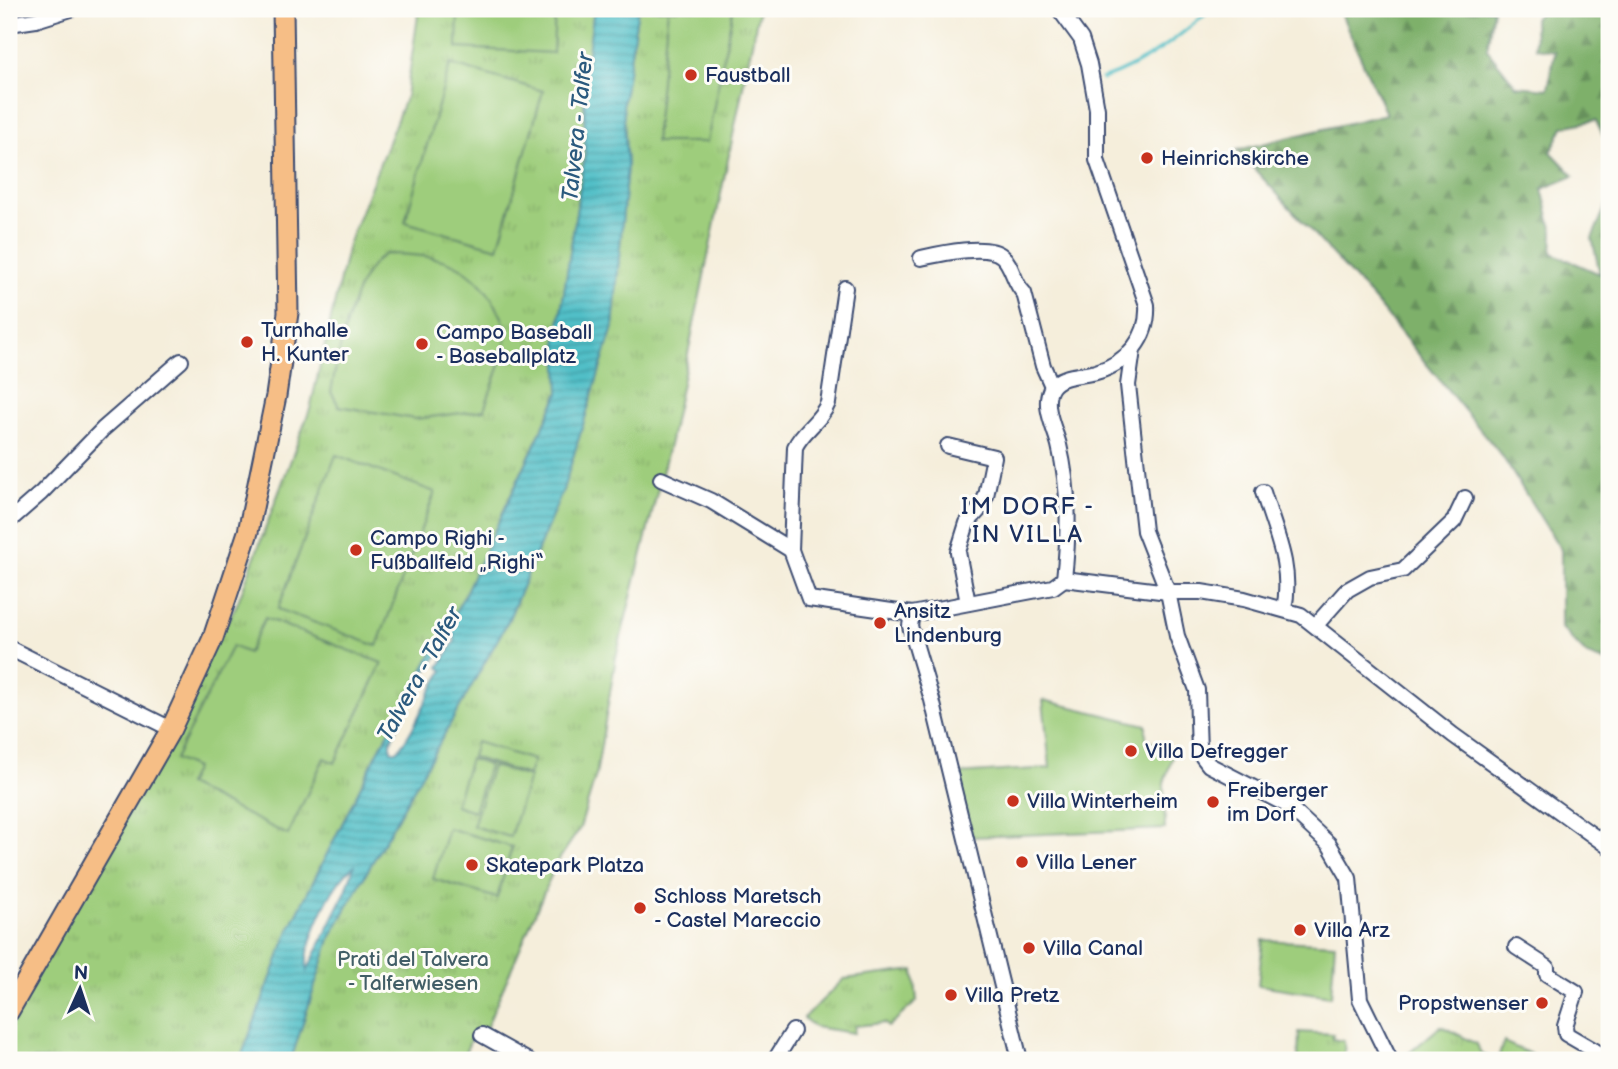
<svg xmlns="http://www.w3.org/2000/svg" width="1618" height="1069" font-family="'Balsamiq Sans',sans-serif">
  <defs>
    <pattern id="grass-tufts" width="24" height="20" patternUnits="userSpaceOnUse" patternTransform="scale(1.75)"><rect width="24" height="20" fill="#9ecd7b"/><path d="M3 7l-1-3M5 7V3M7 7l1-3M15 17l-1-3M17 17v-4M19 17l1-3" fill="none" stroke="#88b06d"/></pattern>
    <pattern id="forest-firs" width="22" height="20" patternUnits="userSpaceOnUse" patternTransform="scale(1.75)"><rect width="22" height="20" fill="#7eb06b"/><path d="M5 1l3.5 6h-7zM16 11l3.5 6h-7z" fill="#66905b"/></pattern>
    <pattern id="water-rules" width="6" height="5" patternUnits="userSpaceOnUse" patternTransform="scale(1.75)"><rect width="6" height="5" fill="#51bfc7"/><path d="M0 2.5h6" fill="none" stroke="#429ca5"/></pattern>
  </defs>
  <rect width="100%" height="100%" fill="#fdfcf7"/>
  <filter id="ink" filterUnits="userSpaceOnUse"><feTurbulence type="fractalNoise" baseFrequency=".0143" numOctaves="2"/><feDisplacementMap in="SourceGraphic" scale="14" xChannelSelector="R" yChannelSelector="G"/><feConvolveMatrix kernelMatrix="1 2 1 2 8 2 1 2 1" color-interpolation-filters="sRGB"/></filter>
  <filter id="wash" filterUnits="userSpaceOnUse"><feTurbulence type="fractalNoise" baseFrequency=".00686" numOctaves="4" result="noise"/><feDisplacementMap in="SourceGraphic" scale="28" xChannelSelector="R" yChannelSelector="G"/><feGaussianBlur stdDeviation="1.57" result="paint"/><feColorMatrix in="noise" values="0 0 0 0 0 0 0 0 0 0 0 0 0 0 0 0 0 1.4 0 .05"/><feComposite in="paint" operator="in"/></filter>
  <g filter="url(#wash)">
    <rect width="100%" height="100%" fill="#f5eedb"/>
    <g fill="url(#grass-tufts)" stroke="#5c7e6c" stroke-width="2">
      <polygon points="419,9 594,9 584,82 585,154 557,338 559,392 463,598 378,752 289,930 240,1060 9,1060 9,1025 38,966 237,604 310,409 348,245 406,96"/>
      <polygon points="638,9 759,9 670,441 616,657 596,775 580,828 556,864 484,1033 472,1037 462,1060 291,1060 331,936 508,621 563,490 613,327 627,166 623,104"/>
      <polygon points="914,970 917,1001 888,1027 883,1023 855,1026 854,1033 814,1027 804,1018 844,979"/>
      <polygon points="1441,1026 1477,1044 1481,1054 1497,1060 1504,1042 1541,1059 1401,1060"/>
      <polygon points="1299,1032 1333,1034 1332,1039 1344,1041 1345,1060 1298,1060"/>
    </g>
    <polygon fill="url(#forest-firs)" stroke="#4c7064" stroke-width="2" points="1339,9 1493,9 1487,49 1516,86 1548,89 1555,51 1535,48 1534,18 1545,9 1609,9 1609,148 1596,120 1563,127 1551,152 1574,176 1542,189 1553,232 1552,253 1600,274 1592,238 1609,199 1609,663 1587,655 1561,628 1561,550 1502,456 1375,301 1237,150 1386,114"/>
    <g fill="#9ecd7b" stroke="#5c7e6c" stroke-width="2">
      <polygon points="458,9 555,9 553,53 457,48"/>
      <polygon points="668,9 733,9 707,142 655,142"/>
      <polygon points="450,64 543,91 498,248 405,222"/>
      <path d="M385,254c49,0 85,5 111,52 5,9 11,20 10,31 -2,24 -15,50 -22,73l-69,9 -76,-13 -8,-14c7,-36 21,-119 54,-138z"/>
      <polygon points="336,455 435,492 377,646 278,609"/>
      <polygon points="265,618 382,663 335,763 324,758 288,835 187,785 195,768 175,759 232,646 248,653"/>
      <polygon points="1043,700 1146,725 1146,739 1173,755 1164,783 1165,829 972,837 957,774 1050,768"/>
      <polygon points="476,742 533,760 528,775 472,757"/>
      <polygon points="470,759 489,765 474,811 455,805"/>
      <polygon points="492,766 529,777 510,837 473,826"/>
      <polygon points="448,828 512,847 497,898 433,879"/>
      <polygon points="1263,940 1335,944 1331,996 1258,985"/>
    </g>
    <path fill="url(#water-rules)" stroke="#367792" stroke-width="2" fill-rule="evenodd" d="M594,9h44l-15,95 4,62 -14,161 -50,163 -55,131 -177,315 -40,124h-32l-2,-5 -17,5 49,-130 89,-178 85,-154 96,-205 -2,-55 28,-184 -1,-72zM454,633l1,8 -16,26 4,4c-18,25 -25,56 -46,80h-6v-10l27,-59zM354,866l-8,25 -39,80c-3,-29 24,-87 47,-105z"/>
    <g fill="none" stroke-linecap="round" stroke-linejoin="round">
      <path stroke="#51bfc7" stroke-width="3.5" d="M1102,79c44,-15 75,-41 110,-70"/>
    </g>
  </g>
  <g filter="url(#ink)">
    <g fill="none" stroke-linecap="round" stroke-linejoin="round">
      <defs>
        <g id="minor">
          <path d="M1059,9l22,30 8,25 8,45v51l50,145c2,32 -19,58 -51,67 -14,4 -35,2 -44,15 -11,16 3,42 7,58 11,45 10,88 5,134"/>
          <polyline points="9,24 36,20 71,9"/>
          <path d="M921,258c18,-4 66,-15 81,-2 11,9 11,27 22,37l19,73 9,20"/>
          <polyline points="1133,350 1128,385 1144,531 1168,592 1177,636 1197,690 1199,752 1209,765 1287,805 1329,844 1349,878 1360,999 1390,1060"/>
          <polyline points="948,446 994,457 986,496 978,511 967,523 958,552 968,603"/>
          <polyline points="661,479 711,501 791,550 809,599 912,614"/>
          <path d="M1263,492c12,40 30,75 21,117"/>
          <polyline points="9,521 41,493 103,429 181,361"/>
          <path d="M791,550l4,-103c8,-17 26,-26 33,-44l17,-115"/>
          <polyline points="1064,579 1168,592 1201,592 1244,599 1301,615 1453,735 1609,847"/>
          <polyline points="1316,625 1347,590 1370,577 1403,570 1454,521 1465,498"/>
          <polyline points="9,648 171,729"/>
          <polyline points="1516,947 1547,967 1547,974 1576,992 1565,1026 1566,1034 1609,1059"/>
          <polyline points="482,1035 527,1060"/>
          <polyline points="775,1060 793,1031"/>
          <polyline points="1020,1060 932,700 910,626 912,614 1053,587 1064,579"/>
        </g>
        <polyline id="major" points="9,1011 171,729 213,638 248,532 276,396 288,313 283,9"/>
      </defs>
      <use href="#minor" stroke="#3c4c71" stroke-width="18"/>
      <use href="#major" stroke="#3c4c71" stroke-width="23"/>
      <use href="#minor" stroke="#fff" stroke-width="14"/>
      <use href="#major" stroke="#f6be86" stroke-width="19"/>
    </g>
  </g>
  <g fill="#c8321e" stroke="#fdfcf7" stroke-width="2.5">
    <circle cx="691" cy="75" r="7"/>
    <circle cx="1147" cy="158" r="7"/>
    <circle cx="247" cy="342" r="7"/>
    <circle cx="422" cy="344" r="7"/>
    <circle cx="356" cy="550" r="7"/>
    <circle cx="880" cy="623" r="7"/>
    <circle cx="1131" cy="751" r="7"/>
    <circle cx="1013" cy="801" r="7"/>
    <circle cx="1213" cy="802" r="7"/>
    <circle cx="1022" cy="862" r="7"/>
    <circle cx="472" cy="865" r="7"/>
    <circle cx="640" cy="908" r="7"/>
    <circle cx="1300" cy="930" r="7"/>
    <circle cx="1029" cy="948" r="7"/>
    <circle cx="951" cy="995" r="7"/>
    <circle cx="1542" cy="1003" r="7"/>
  </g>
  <g text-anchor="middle" stroke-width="6" stroke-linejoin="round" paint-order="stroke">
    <g font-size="21" fill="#1b2f5e" stroke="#fdfcf7" text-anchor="start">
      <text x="705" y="82">Faustball</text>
      <text x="1161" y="165">Heinrichskirche</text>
      <text x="261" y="337">Turnhalle<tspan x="261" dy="24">H. Kunter</tspan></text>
      <text x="436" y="339">Campo Baseball<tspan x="436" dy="24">- Baseballplatz</tspan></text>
      <text x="370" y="545">Campo Righi -<tspan x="370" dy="24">Fußballfeld „Righi“</tspan></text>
      <text x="894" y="618">Ansitz<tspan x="894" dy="24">Lindenburg</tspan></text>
      <text x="1145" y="758">Villa Defregger</text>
      <text x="1227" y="797">Freiberger<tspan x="1227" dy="24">im Dorf</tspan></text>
      <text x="1027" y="808">Villa Winterheim</text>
      <text x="1036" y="869">Villa Lener</text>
      <text x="486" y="872">Skatepark Platza</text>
      <text x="654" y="903">Schloss Maretsch<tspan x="654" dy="24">- Castel Mareccio</tspan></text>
      <text x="1314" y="937">Villa Arz</text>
      <text x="1043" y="955">Villa Canal</text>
      <text x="965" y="1002">Villa Pretz</text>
      <text x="1528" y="1010" text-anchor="end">Propstwenser</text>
    </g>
    <g font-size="21" fill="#425e67" stroke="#fdfcf7">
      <text x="413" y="966">Prati del Talvera<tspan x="413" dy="24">- Talferwiesen</tspan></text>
    </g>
    <g font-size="23" font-style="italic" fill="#2b5a7e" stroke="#fdfcf7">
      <text transform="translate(577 127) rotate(-84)" y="8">Talvera - Talfer</text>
      <text transform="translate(419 674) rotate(-61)" y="8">Talvera - Talfer</text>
    </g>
    <g font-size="24" letter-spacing="2" fill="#1b2f5e" stroke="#fdfcf7">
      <text x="1028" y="514">IM DORF -<tspan x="1028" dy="28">IN VILLA</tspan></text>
    </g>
  </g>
  <rect width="1618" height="1069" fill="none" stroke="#fdfcf7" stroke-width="35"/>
  <g transform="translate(80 989) rotate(3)" stroke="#fdfcf7" stroke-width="5" paint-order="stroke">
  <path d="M0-5L12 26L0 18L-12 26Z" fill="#1b2f5e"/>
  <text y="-10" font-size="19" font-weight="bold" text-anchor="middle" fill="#1b2f5e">N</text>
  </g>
</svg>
